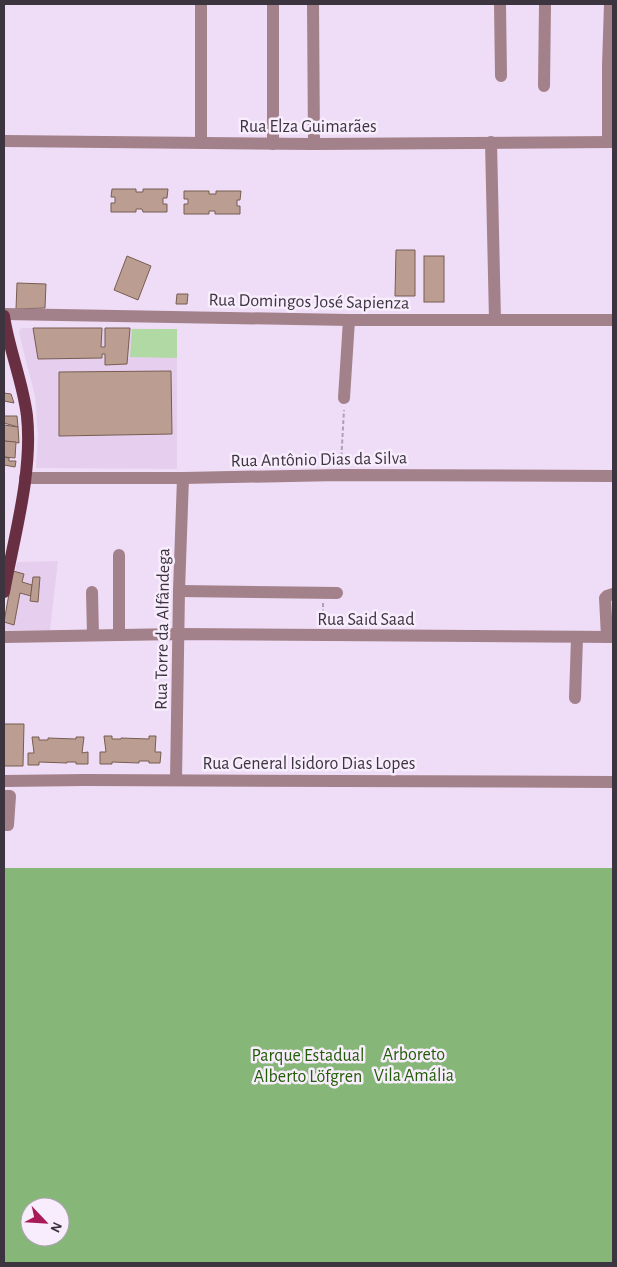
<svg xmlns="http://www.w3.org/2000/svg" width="617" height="1267" font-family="'Alegreya Sans',sans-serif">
  <rect width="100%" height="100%" fill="#efddf7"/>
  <g fill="#e6cfee">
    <polygon points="23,328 177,329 177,469 36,468 38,436 35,396 19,333 20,329"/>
    <polygon points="58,561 50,630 4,630 17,562"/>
  </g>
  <polygon fill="#b0d9a4" points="132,329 177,329 177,358 130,357"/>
  <path fill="#87b679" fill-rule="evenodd" d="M4,868h609v395h-609zM30,1207h30v30h-30z"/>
  <g fill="#bb9e91" stroke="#775d51">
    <polygon points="112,189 136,189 136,192 143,192 143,189 168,189 167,198 163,198 163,204 167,204 167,212 143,212 142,209 136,209 136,212 111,212 111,203 115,203 115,197 111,197"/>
    <polygon points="184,191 209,191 209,194 216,194 216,191 241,191 240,200 237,200 237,206 240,206 240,214 215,214 215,211 209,211 209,214 184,214 184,204 188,204 188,199 184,199"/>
    <polygon points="396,250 415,250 415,296 395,296"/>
    <polygon points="127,256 151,266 138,300 114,290"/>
    <rect x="424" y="256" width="20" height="46"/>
    <polygon points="17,283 46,284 45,308 16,309"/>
    <polygon points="177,294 188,294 187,304 176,304"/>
    <polygon points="33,328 102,328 101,347 105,347 105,328 130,328 127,364 105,365 105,354 102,354 102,358 38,359"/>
    <polygon points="171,371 172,434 59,436 59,372"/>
    <polygon points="4,393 11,394 14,403 4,401"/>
    <polygon points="4,416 17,416 18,427 4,423"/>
    <polygon points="4,425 18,427 19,443 4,441"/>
    <polygon points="4,441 16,442 15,458 4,457"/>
    <polygon points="4,457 9,458 9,461 16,461 15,467 4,465"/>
    <polygon points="13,571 24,574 22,582 32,585 31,596 20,593 14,625 4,622"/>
    <polygon points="33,577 40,577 38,602 30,601"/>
    <polygon points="4,724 24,724 23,766 4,766"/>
    <polygon points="104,736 112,736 112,739 121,739 121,738 149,739 149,736 156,736 155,752 161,752 160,763 149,763 149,761 139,761 139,763 112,762 112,764 100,764 100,752 106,752"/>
    <polygon points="32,737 39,737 39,740 48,740 48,738 76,739 76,737 84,737 82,753 88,752 88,764 76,764 76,762 67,762 67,763 39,762 39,765 28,765 28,753 34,753"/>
  </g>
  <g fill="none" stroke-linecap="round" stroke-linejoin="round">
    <g stroke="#aea0b4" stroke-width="2" stroke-dasharray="4 2.5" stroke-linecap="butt">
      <polyline points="341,463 344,410"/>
      <polyline points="323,603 323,624"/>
    </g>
    <g stroke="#a3818a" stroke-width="12">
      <polyline points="201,4 201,143"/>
      <polyline points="313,4 314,144"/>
      <polyline points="500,4 501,76"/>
      <polyline points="544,86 545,4"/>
      <polyline points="4,141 314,144 613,142"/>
      <polyline points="608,141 608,66 610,4"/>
      <polyline points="491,142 495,320"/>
      <polyline points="273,144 273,4"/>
      <polyline points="4,314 349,320 613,320"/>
      <polyline points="344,398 349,320"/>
      <polyline points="25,478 183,478 340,475 613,476"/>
      <polyline points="179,591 337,593"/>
      <polyline points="92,592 93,635"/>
      <polyline points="119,635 119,555"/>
      <polyline points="4,637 179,634 613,637"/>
      <polyline points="607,637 605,598 607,596 613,594"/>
      <polyline points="575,698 577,638"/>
      <polyline points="176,780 179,591 183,478"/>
      <polyline points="4,781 85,780 613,782"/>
      <polyline points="4,796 10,796 8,825 4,825"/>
    </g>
    <path stroke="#682f42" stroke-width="12" d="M4,316c5,34 19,66 23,100 6,56 -13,121 -23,176"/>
  </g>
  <g text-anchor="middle" stroke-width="5" stroke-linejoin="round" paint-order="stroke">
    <g font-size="18" fill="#3c353f" stroke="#f8edfd">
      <text x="308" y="132">Rua Elza Guimarães</text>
      <text transform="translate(309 301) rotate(1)" y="6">Rua Domingos José Sapienza</text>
      <text transform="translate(319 459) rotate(-1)" y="6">Rua Antônio Dias da Silva</text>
      <text x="366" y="625">Rua Said Saad</text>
      <text transform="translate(162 629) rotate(-89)" y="6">Rua Torre da Alfândega</text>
      <text x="309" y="769">Rua General Isidoro Dias Lopes</text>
    </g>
    <g font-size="18" fill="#215d05" stroke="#f8edfd">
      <text x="414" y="1060">Arboreto<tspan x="414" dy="21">Vila Amália</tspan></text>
      <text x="308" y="1061">Parque Estadual<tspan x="308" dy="21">Alberto Löfgren</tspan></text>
    </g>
  </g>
  <rect width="617" height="1267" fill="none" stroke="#3c353f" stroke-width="10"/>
  <g transform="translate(45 1222) rotate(115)"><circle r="24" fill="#f8edfd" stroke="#ada3b1"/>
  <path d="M0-4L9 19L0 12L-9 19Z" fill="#a91b58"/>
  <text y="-8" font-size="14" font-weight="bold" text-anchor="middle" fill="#3c353f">N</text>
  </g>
</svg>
